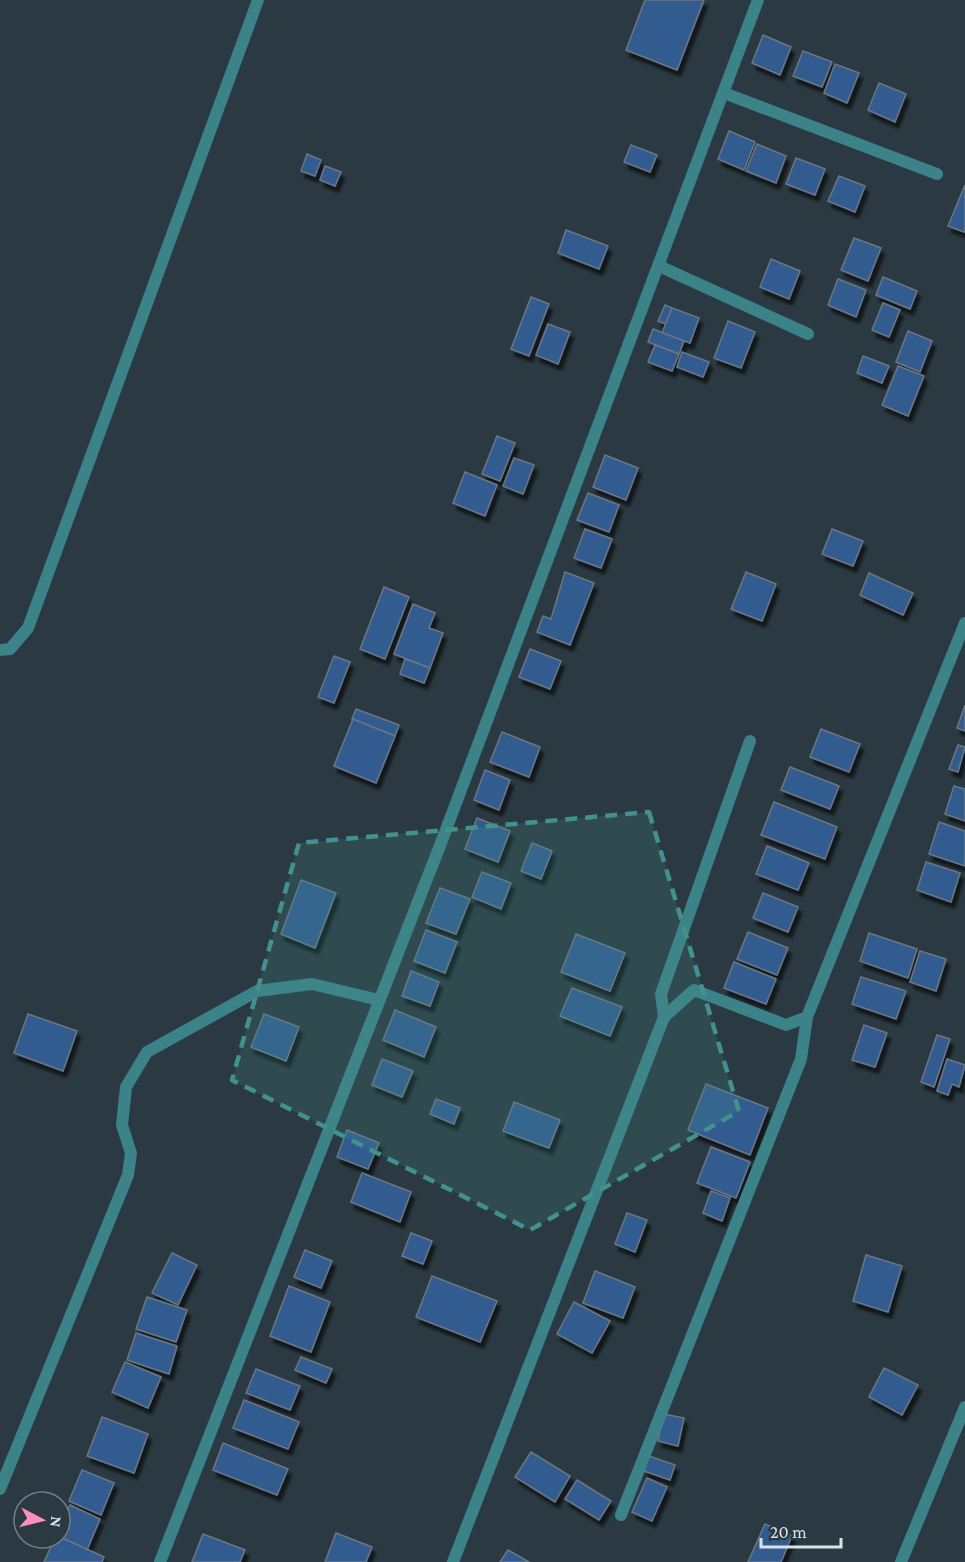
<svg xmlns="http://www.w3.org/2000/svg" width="965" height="1562" font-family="'Crimson Pro',serif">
  <defs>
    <filter id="shadow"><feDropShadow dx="3.5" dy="6" stdDeviation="1.5" flood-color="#0009"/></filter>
  </defs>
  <rect width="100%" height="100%" fill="#2b3a42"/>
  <g fill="#305b8f" stroke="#6b7683" stroke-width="1.5" filter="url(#shadow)">
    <polygon points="645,0 704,0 677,70 626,50"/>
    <polygon points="763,35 791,47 780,75 752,63"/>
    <polygon points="803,51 832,62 822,87 793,76"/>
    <polygon points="835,64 859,73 847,103 824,93"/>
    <polygon points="879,83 906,94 895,122 868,110"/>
    <polygon points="729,131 755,142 744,170 718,159"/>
    <polygon points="757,144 786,156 776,183 746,171"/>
    <polygon points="631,145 657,155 650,172 624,162"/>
    <polygon points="307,154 321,160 315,176 301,171"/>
    <polygon points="796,158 825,169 815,195 786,184"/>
    <polygon points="325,166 341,172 335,186 320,180"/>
    <polygon points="839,176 865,186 855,212 828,201"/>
    <polygon points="965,185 965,229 964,232 948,226"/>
    <polygon points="566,230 608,246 599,269 558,253"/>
    <polygon points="854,238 881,248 868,281 841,270"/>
    <polygon points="771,259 800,271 789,299 760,287"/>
    <polygon points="883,277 917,291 910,309 876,295"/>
    <polygon points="838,279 866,290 856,317 828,305"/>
    <polygon points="531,297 549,304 529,356 511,349"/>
    <polygon points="883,303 900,310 889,337 872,330"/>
    <polygon points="665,305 672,308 666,324 658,321"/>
    <polygon points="672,308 699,318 690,343 662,333"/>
    <polygon points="728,321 755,332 741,368 714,358"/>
    <polygon points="548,324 570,332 558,364 536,355"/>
    <polygon points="653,329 684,341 679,354 648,342"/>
    <polygon points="908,331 932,341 920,372 896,362"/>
    <polygon points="655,345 679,354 672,371 648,362"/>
    <polygon points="682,352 709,362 703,377 677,367"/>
    <polygon points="863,356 889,366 882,383 857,373"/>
    <polygon points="898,366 924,376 908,416 882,405"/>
    <polygon points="497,436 515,443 500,481 482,474"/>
    <polygon points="605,455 638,468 626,500 593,487"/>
    <polygon points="514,458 534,465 523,494 503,486"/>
    <polygon points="465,472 497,485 485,516 453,503"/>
    <polygon points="588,493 619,505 609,532 577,520"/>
    <polygon points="585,529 612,539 601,568 574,558"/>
    <polygon points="832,529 863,541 853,566 822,554"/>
    <polygon points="565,572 594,583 570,645 537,632 543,616 551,619"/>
    <polygon points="746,572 776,584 762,621 731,609"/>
    <polygon points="869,573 913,593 903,615 860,595"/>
    <polygon points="384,587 409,597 385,659 360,649"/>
    <polygon points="413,604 435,613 429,628 443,633 430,668 394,654"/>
    <polygon points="530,649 561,661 550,689 519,677"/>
    <polygon points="334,656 350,662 334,703 318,697"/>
    <polygon points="405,659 430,668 424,683 400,674"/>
    <polygon points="965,705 965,731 957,728"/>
    <polygon points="356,709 399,725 395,736 352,719"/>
    <polygon points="353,719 395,736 376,783 334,766"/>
    <polygon points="821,729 860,744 849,772 810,757"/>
    <polygon points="502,732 540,747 529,777 490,762"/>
    <polygon points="958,745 965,747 958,772 949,769"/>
    <polygon points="790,767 839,786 830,809 781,790"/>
    <polygon points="485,770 510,780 499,810 474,800"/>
    <polygon points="954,786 965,789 965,821 945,814"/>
    <polygon points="774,802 837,827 825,859 761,835"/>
    <polygon points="477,818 510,831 498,862 465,849"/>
    <polygon points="939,822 965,831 965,866 929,854"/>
    <polygon points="532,843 552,851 541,879 521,871"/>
    <polygon points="767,846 809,863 798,890 756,874"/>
    <polygon points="926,862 960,873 951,902 917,890"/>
    <polygon points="482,872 511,883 501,909 472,897"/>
    <polygon points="301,880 336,893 315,948 281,934"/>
    <polygon points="440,888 470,899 456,934 426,923"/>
    <polygon points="763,893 798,907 788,932 753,918"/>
    <polygon points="426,930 457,942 445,973 414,961"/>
    <polygon points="748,932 788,948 777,975 737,959"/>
    <polygon points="869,933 917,949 908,978 860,961"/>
    <polygon points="576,934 625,953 610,991 561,972"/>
    <polygon points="920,951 946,959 936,991 910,982"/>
    <polygon points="734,962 776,979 766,1004 724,988"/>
    <polygon points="411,971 439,982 430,1006 402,996"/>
    <polygon points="861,977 906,991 896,1019 852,1004"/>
    <polygon points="572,988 622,1007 610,1036 560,1016"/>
    <polygon points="395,1010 436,1027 424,1057 383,1040"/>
    <polygon points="28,1014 77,1031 63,1071 14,1053"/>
    <polygon points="264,1014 299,1027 286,1061 251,1047"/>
    <polygon points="864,1025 887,1033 875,1067 852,1060"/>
    <polygon points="937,1035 950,1039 934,1087 921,1082"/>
    <polygon points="382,1059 413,1071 402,1097 372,1085"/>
    <polygon points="947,1059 965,1065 959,1087 952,1084 948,1095 937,1091"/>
    <polygon points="706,1084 768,1108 750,1155 688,1130"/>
    <polygon points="436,1099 460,1108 454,1124 430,1114"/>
    <polygon points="514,1102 560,1120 549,1148 503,1131"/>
    <polygon points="347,1130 379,1143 368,1169 337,1157"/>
    <polygon points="711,1147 750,1162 736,1198 697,1183"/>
    <polygon points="362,1173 411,1192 400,1222 351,1202"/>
    <polygon points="711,1191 730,1198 722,1221 703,1213"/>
    <polygon points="627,1213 647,1220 635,1252 615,1244"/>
    <polygon points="411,1233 432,1241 423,1264 402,1256"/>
    <polygon points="305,1250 332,1261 321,1288 294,1277"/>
    <polygon points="172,1253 197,1265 178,1305 152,1293"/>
    <polygon points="866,1255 902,1266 888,1312 853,1301"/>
    <polygon points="595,1271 635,1287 623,1318 583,1303"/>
    <polygon points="432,1276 497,1301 480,1342 416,1317"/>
    <polygon points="289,1286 330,1302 311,1352 270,1336"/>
    <polygon points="147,1297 187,1310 176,1342 136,1329"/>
    <polygon points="574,1302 610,1321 592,1353 557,1334"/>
    <polygon points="136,1333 177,1346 169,1374 127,1360"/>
    <polygon points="301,1357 332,1369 326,1383 295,1370"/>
    <polygon points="125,1362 161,1377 148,1408 112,1392"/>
    <polygon points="884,1368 918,1385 902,1415 869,1397"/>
    <polygon points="256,1369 300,1386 290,1410 246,1393"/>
    <polygon points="244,1400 299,1422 288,1449 233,1428"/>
    <polygon points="664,1414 684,1418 678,1446 658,1441"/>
    <polygon points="102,1417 148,1434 134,1473 87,1456"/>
    <polygon points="223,1443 288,1469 277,1495 213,1470"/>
    <polygon points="531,1452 570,1476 555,1502 515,1477"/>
    <polygon points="649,1456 675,1465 670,1480 644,1471"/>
    <polygon points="82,1470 114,1483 101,1515 69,1501"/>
    <polygon points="647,1478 667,1487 652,1521 632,1512"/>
    <polygon points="577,1480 611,1501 599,1520 565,1499"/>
    <polygon points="70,1505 100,1519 87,1550 60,1537 60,1527"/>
    <polygon points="765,1524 792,1536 781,1562 748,1562"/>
    <polygon points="336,1533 372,1547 366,1562 325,1562"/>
    <polygon points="203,1534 245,1550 240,1562 192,1562"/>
    <polygon points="60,1537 104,1557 102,1562 44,1562 55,1538"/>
    <polygon points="508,1550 529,1562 500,1562"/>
  </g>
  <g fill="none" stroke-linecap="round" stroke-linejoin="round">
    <g stroke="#3c8289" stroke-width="12">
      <polyline points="659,266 808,334"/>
      <polyline points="664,1017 661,994 750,741"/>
      <polyline points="0,1489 128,1175 131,1153 122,1125 126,1087 147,1052 257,991 312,984 379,1000"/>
      <polyline points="621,1515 801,1059 807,1017"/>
      <polyline points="901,1562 965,1407"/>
    </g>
    <g stroke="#3c8289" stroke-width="12">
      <polyline points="724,93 937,174"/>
      <polyline points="0,650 10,649 28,628 258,0"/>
      <polyline points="160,1562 441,843 758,0"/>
      <polyline points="453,1562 664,1017 694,990 786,1025 807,1017 965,623"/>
    </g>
  </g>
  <path fill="#42918c" fill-opacity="0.2" stroke="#42918c" stroke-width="4.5" stroke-dasharray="12 8" stroke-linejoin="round" d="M649,812l90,299 -209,119 -298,-150 67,-237z"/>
  <g transform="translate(42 1520) rotate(97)"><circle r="28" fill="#2b3a42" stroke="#717e84" stroke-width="1.5"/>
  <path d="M0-4.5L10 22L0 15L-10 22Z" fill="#fe8ebc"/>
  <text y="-9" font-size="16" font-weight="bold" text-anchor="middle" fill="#d9e3e7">N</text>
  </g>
  <path d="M761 1538v9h80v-9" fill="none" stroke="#d9e3e7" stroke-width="3"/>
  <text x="770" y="1538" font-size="18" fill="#d9e3e7" stroke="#2b3a42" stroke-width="4.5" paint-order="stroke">20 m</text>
</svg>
